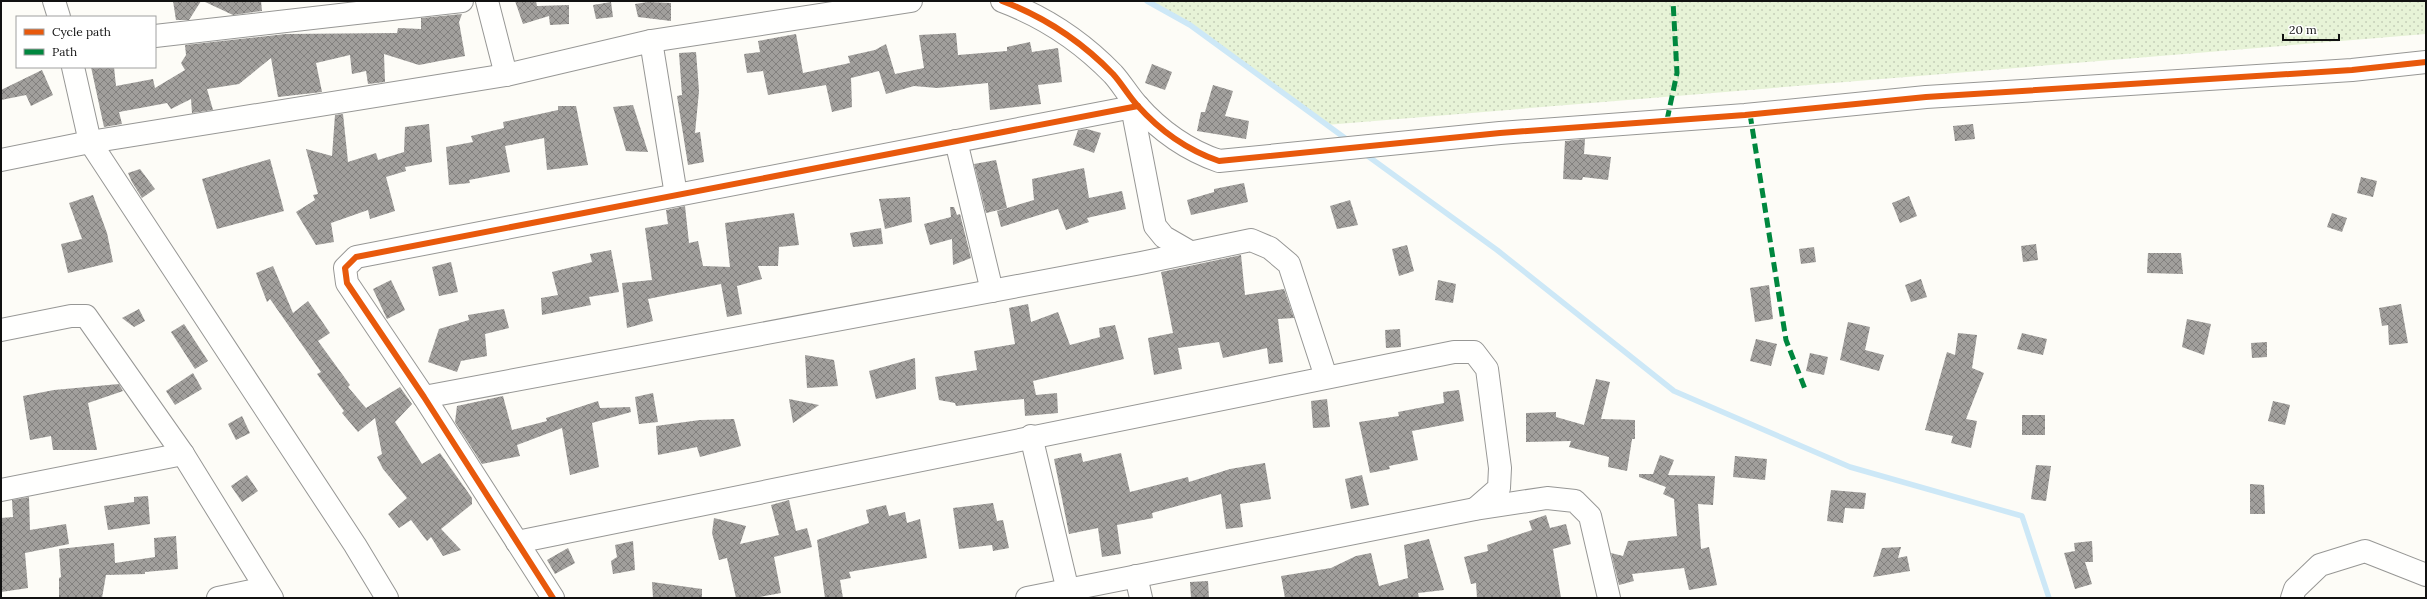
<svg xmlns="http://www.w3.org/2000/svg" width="2427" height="599" font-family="Lora,serif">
  <defs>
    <pattern id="grass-dots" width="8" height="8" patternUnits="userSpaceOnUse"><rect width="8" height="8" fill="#e7f3d7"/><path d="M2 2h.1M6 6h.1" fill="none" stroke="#c5cfb8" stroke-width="1.8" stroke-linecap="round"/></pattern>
    <pattern id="building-cross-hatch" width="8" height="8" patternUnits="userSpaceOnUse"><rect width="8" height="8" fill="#a19f9c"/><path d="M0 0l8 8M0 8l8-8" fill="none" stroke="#82807e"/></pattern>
  </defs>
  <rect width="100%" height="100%" fill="#fdfcf7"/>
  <polygon fill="url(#grass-dots)" points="1147,1 2426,1 2426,34 1326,125 1190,25"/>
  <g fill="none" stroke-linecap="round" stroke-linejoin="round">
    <g stroke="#cde8f7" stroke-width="5.5">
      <polyline points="1147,1 1190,25 1349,141"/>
      <polyline points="1365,154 1497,250 1674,391 1850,467 2022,516 2049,598"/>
    </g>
  </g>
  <g fill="url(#building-cross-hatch)">
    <polygon points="173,1 201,1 189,20 176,20"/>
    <polygon points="203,1 261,1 262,11 233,15"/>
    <polygon points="515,1 536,1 537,6 569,5 569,24 550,25 549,16 523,24"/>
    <polygon points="611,2 613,17 596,19 593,5"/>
    <polygon points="648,2 671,3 671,21 638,17 635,4"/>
    <polygon points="462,14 459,22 465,56 419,65 384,54 385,82 368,84 366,71 352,74 350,55 316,63 322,92 278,97 271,58 239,84 207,89 213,110 192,113 191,99 171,109 167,103 119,112 122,124 104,127 91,67 114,67 116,86 153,79 155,88 185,70 181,63 186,55 185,45 286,34 397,33 398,28 421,29 421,18"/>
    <polygon points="956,33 958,55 1007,51 1007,47 1030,42 1032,52 1058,48 1062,82 1038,85 1041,104 990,110 988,83 937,88 914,86 886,94 879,71 851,78 852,107 832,112 826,85 768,95 763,71 747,73 744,54 760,52 758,41 796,34 803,73 850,63 848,56 875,50 886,44 895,74 924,68 919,35"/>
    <polygon points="696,52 699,91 695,133 700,132 704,162 688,165 677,96 682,95 679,53"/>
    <polygon points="1152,64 1172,72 1165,90 1145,83"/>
    <polygon points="42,70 53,95 31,106 26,95 1,100 1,90"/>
    <polygon points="1213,85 1233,91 1225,116 1249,121 1246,139 1197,131 1201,112 1205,112"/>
    <polygon points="633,105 648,152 626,151 613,107"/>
    <polygon points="558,106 576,106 588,165 547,170 544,138 505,146 510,172 469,180 470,183 449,185 446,147 473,142 471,136 504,128 503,122 558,110"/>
    <polygon points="343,114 348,162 376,153 378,160 404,152 405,127 429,124 432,162 405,167 406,171 386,177 395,211 370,219 368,210 331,223 334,242 316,245 296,212 315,200 313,195 318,194 306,149 332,156 335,115"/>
    <polygon points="1973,124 1975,139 1955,141 1953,126"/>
    <polygon points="1087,129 1101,133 1094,153 1073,145 1078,130"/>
    <polygon points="1585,139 1584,154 1611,157 1608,180 1583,177 1582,180 1563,179 1565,141"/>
    <polygon points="270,159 284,211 217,229 202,179"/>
    <polygon points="996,160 1007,208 986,213 974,164"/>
    <polygon points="1084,168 1089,198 1122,191 1126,209 1087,218 1089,222 1066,230 1058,209 1001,227 997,211 1034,200 1032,179"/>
    <polygon points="140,169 155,189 142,198 132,182 128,173"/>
    <polygon points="2361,177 2377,181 2373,197 2357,193"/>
    <polygon points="1244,183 1248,202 1191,215 1187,200 1214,192 1214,189"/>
    <polygon points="93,195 107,233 113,262 68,273 61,244 82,239 69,203"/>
    <polygon points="1909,196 1917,216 1900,223 1892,203"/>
    <polygon points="910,197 912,222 885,229 879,199"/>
    <polygon points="1350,200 1358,225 1337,229 1330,206"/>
    <polygon points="685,206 689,243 698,241 703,266 730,267 725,223 794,213 799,245 779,247 778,266 758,266 762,279 737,286 742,314 727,317 721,284 648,299 653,321 627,328 622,283 652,280 645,228 668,224 666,210"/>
    <polygon points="950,207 954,207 957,215 960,214 971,258 953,265 952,239 930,245 924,224 951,217"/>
    <polygon points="2332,213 2347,218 2342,232 2327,227"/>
    <polygon points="881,228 883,244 853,247 850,233"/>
    <polygon points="2036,244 2038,260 2023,262 2021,246"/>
    <polygon points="1407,245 1414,271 1399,276 1392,249"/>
    <polygon points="1814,247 1816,262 1801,264 1799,249"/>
    <polygon points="611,250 619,292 589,297 591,305 542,315 541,298 558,295 552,272 592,262 590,254"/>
    <polygon points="2148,253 2181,253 2183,274 2147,273"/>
    <polygon points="1241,255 1245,295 1284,289 1294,318 1278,319 1283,362 1269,364 1267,348 1223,358 1219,342 1178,348 1182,369 1154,375 1148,338 1173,333 1161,272"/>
    <polygon points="451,262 458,292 439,296 432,267"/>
    <polygon points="273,266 293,313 308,301 330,333 318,341 350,385 348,387 366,408 400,387 412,404 395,422 422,464 440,453 472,498 472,504 441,529 461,550 443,556 431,537 427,541 411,520 399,528 388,514 407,498 383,469 377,457 382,454 375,418 358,432 342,413 344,411 317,374 321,372 270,299 267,302 256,273"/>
    <polygon points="1921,279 1927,297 1911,302 1905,285"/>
    <polygon points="391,280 405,310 387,319 373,289"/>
    <polygon points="1438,280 1456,284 1453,303 1435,300"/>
    <polygon points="1769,285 1773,319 1755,322 1750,288"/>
    <polygon points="1028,304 1031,322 1058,312 1070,345 1100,337 1099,328 1115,325 1124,359 1033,381 1036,395 1057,393 1058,413 1025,416 1024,399 956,406 955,403 939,400 935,377 977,370 974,351 1015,344 1009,308"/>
    <polygon points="2401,304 2408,343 2389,345 2388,325 2382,326 2379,308"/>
    <polygon points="139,309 145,321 134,327 122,318"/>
    <polygon points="504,309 509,328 485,334 487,356 461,361 457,372 428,362 439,329 469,320 468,315"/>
    <polygon points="2187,319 2211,324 2204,355 2182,347"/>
    <polygon points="1848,322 1870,327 1865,350 1884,355 1879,371 1840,360"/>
    <polygon points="184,324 208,361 195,369 171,332"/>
    <polygon points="1400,329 1401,347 1386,348 1385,330"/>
    <polygon points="1958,333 1977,335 1972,368 1984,373 1966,419 1977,421 1971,448 1951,443 1953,436 1925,430 1947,352 1955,355"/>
    <polygon points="2022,333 2047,339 2043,355 2017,349"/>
    <polygon points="1756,339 1777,344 1771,366 1750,361"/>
    <polygon points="2267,342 2267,357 2252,358 2251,343"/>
    <polygon points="1810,353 1828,357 1824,375 1806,371"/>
    <polygon points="805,355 834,360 838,386 807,388"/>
    <polygon points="915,358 916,389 876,399 869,371"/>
    <polygon points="193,373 202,389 175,405 166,391"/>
    <polygon points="1596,379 1610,382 1601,419 1635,420 1635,439 1632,439 1627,471 1608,467 1609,457 1569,447 1571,441 1526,442 1526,413 1556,412 1556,417 1584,425"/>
    <polygon points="119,384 123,391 88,403 97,450 53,450 51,436 30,440 23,396 54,390"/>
    <polygon points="1459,390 1464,421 1412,431 1418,460 1389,466 1390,469 1370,473 1359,422 1399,416 1398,412 1444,403 1443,392"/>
    <polygon points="653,393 658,422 639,424 635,397"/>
    <polygon points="503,396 512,430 547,421 546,418 598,401 600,408 630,407 631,412 592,423 599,467 570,475 562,428 517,445 520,456 482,464 455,422 457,406"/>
    <polygon points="789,399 819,405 793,423"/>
    <polygon points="1327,399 1330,427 1313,428 1311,401"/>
    <polygon points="2273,401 2290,405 2285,425 2268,421"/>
    <rect x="2022" y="415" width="23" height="20"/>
    <polygon points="242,416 250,433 236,440 228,424"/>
    <polygon points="734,419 741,446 700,457 697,447 658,455 656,426 700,420"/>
    <polygon points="1081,453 1083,462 1121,453 1130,492 1188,477 1189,482 1230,469 1265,463 1271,499 1240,504 1243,527 1226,529 1221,494 1152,513 1153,518 1117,525 1121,554 1102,557 1098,528 1069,534 1054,459"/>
    <polygon points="1660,455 1674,460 1668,475 1715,476 1713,505 1698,504 1701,549 1709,547 1717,585 1689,590 1684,568 1632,574 1634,581 1619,585 1611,553 1623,556 1628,541 1677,536 1674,499 1663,494 1666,487 1639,477 1639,474 1653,474"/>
    <polygon points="1735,456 1767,459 1765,480 1733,477"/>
    <polygon points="2036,465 2051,466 2046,501 2031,499"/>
    <polygon points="247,475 258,491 242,502 231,486"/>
    <polygon points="1362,475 1369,505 1351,509 1345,479"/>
    <polygon points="2250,484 2264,485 2265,514 2250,514"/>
    <polygon points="1831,490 1866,493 1864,509 1845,508 1843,523 1827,521"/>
    <polygon points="148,496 150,524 108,530 104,506 134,502 134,497"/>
    <polygon points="29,497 30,530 66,524 69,544 25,553 28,588 1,592 1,518 13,517 12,500"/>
    <polygon points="789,500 796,531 807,528 812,547 774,557 781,593 754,598 736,598 727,558 719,560 712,533 714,518 746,526 740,544 779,535 771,505"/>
    <polygon points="993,503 997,521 1003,520 1009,548 993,551 992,545 959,549 953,508"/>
    <polygon points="886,505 889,516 905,512 907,523 920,519 927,558 849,572 851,578 840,580 843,598 825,598 817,540 869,523 866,510"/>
    <polygon points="1546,515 1550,528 1566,524 1571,544 1553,549 1561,598 1477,598 1476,583 1471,584 1464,557 1488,551 1487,545 1532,530 1529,521"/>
    <polygon points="176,536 178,569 145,572 145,574 106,575 102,598 59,598 59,578 61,577 59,549 114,543 115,563 155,557 154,538"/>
    <polygon points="1429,539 1444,590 1418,593 1419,598 1285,598 1281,576 1331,568 1356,556 1371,553 1379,586 1408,578 1404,545"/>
    <polygon points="633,541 635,570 613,574 611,561 617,557 615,545"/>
    <polygon points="2092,541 2093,562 2085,562 2092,584 2075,589 2064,553 2075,551 2074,543"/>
    <polygon points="1901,547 1898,558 1907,556 1910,571 1873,577 1882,548"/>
    <polygon points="568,548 575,563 555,574 547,560"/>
    <polygon points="1208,581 1209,598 1191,598 1190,582"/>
    <polygon points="652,582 702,589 702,598 653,598"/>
  </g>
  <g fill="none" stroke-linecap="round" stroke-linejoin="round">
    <defs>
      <g id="minor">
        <polyline points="54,1 59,17"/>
        <polyline points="487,1 506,75"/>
        <path d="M1002,1c43,16 79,40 111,73 9,10 15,21 24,31 23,26 50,45 82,56l281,-28 245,-18 181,-18 426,-27 74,-8"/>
        <polyline points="155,36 462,1"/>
        <polyline points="651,41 676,195"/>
        <polyline points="73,67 90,142 355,545 387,598"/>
        <polyline points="1132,107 1155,226 1164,237 1190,252"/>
        <polyline points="956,141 992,291"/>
        <polyline points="1,160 90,142 506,75 651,41 911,1"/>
        <polyline points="1,330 71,316 86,316 183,454 272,598"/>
        <polyline points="424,397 1141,263 1251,240 1270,248 1289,264 1326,377"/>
        <polyline points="1031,436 1068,591"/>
        <polyline points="1,490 183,454"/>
        <polyline points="517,542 1454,352 1474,352 1487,369 1500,468 1499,488 1475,509"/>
        <polyline points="1136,576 1141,598"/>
        <polyline points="218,598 265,588"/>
        <polyline points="553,598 424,397 347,283 345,268 356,257 1138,106"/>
        <polyline points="1027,598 1475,509 1547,498 1575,501 1590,516 1609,598"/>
        <polyline points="2292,598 2295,589 2320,565 2365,551 2426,575"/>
      </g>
    </defs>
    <use href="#minor" stroke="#979795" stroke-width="24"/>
    <use href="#minor" stroke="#fffffe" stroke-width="22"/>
    <g stroke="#00873e" stroke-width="5" stroke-dasharray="10 5" stroke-linecap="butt">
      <polyline points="1750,114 1786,340 1805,389"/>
      <polyline points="1667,120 1677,73 1673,1"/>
    </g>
    <defs>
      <g id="cycleway">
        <path d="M1002,1c43,16 79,40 111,73 9,10 15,21 24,31 23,26 50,45 82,56l281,-28 245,-18 181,-18 426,-27 74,-8"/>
        <polyline points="553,598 424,397 347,283 345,268 356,257 1138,106"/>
      </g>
    </defs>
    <use href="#cycleway" stroke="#fff" stroke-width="8"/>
    <use href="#cycleway" stroke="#e8590c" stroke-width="6"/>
  </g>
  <rect width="2427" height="599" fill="none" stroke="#111111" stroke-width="4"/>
  <rect x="16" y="16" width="140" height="52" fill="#ffffff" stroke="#a0a0a0"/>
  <rect x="24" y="29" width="20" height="6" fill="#e8590c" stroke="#a0a0a0"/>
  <text x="52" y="36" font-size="12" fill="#111111">Cycle path</text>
  <rect x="24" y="49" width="20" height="6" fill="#00873e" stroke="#a0a0a0"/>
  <text x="52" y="56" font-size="12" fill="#111111">Path</text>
  <path d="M2283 34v6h56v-6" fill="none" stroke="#111111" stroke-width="2"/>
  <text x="2289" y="34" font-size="12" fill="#111111" stroke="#ffffff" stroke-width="3" paint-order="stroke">20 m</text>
</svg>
